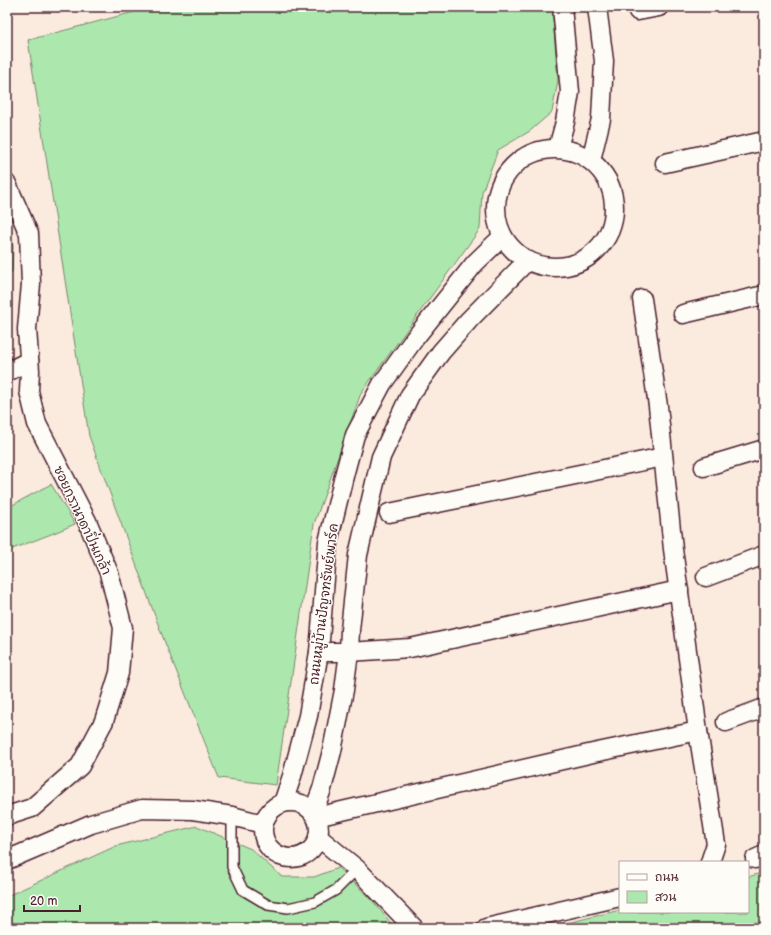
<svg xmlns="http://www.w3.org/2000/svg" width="771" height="935" font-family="'Balsamiq Sans','Playpen Sans Thai',sans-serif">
  <rect width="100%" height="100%" fill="#fbebdf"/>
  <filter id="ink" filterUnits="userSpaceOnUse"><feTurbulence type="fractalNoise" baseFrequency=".025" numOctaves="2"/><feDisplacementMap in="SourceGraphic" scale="8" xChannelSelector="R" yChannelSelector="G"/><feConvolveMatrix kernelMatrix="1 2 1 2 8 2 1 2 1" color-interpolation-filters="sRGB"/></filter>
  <g filter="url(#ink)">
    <g fill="#ace8ae" stroke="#7b846c">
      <polygon points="153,7 552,7 558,81 552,112 530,131 498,150 482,192 480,229 361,393 314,524 276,785 219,778 162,635 89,436 28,40"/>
      <polygon points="7,221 13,246 12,272 7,272"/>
      <path d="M51,484l24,40c-22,10 -45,18 -68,27v-43z"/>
      <polygon points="197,826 251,849 282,877 314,877 338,868 372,900 395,928 7,928 7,896 116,846"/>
      <polygon points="764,872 764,928 547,928 620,910 620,912 748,912 748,877"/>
    </g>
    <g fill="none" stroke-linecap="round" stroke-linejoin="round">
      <defs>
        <polyline id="service" points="232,816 232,867 243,890 268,905 288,908 315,902 336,890 357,869"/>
        <g id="minor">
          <polyline points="638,11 659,7"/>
          <polyline points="558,148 565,122 570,92 562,7"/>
          <circle cx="555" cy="208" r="59"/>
          <polyline points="591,160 601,119 604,61 597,7"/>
          <polyline points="665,163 764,141"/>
          <polyline points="7,184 29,234 31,284 27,329 30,371 29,391 37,424 87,521 109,573 123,628 119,673 104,721 80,766 32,808 7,816"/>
          <polyline points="642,299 658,406 673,549 698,731"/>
          <polyline points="683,314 764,295"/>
          <polyline points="7,372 29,361"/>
          <polyline points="704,467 764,449"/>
          <polyline points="389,513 663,457"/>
          <polyline points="706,577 764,555"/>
          <polyline points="319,652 349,652 410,648 679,590"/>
          <polyline points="726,722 764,708"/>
          <circle cx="291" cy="830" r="28"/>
          <polyline points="283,803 292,776 308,716 319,652 328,542 345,472 355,435 382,384 415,338 475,263 502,237"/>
          <polyline points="313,813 322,789 332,751 344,690 349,652 350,630 358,555 381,457 410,395 441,352 469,320 527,261"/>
          <polyline points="316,817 593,753 698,731 716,844 710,862"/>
          <polyline points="318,837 357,869 414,928"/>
          <polyline points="755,859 764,855"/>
          <polyline points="7,860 91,824 142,809 193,810 232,816 263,824"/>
          <polyline points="486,928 620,897"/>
        </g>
      </defs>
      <use href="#service" stroke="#4a1f2b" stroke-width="12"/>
      <use href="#minor" stroke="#4a1f2b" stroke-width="21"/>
      <use href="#service" stroke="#fdfcf7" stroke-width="9"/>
      <use href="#minor" stroke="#fdfcf7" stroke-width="18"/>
    </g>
  </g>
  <g text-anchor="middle" stroke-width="3" stroke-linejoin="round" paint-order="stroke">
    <g font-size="13" fill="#4a1f2b" stroke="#fdfcf7">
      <text transform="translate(83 520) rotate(65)" y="5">ซอยกรานาดาปิ่นเกล้า</text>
      <text transform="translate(323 604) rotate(-83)" y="5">ถนนหมู่บ้านปัญจทรัพย์พาร์ค</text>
    </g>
  </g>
  <rect width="771" height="935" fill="none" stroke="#fdfcf7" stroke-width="24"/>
  <rect x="12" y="12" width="747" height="911" fill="none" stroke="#4a1f2b" stroke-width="1.5" filter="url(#ink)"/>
  <rect x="619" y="861" width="130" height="52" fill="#fdfcf7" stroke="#b5a4a5"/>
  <rect x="627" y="874" width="20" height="6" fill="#fdfcf7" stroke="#b5a4a5"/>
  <text x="655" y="881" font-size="12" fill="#4a1f2b">ถนน</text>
  <rect x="627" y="891" width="20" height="12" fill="#ace8ae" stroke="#b5a4a5"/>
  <text x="655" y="901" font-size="12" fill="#4a1f2b">สวน</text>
  <path d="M24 905v6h56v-6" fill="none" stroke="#4a1f2b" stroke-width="2"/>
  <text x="30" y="905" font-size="12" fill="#4a1f2b" stroke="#fdfcf7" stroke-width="3" paint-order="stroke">20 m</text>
</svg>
